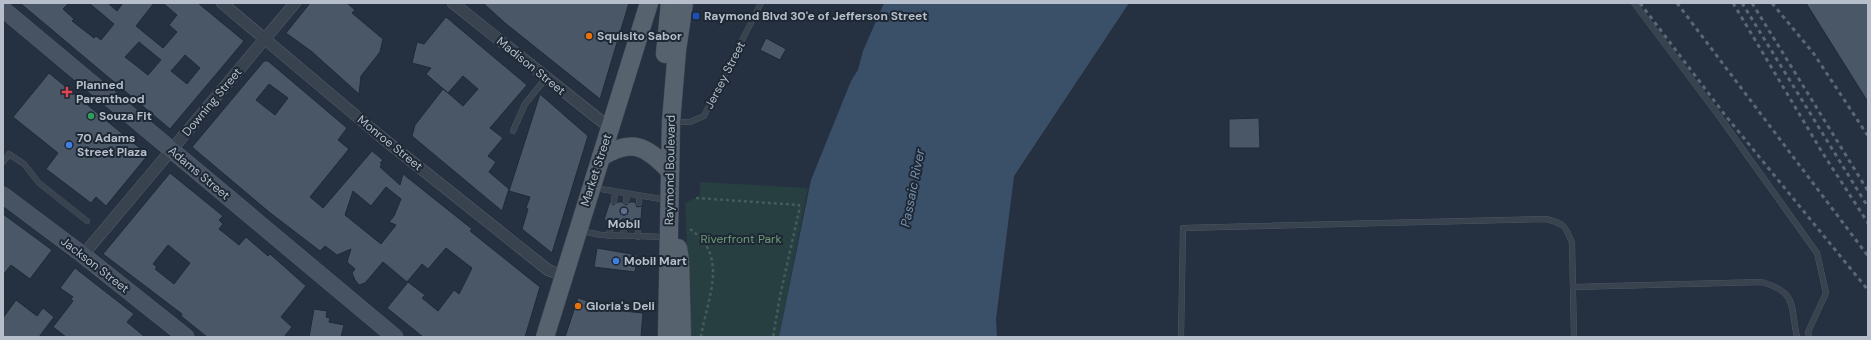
<svg xmlns="http://www.w3.org/2000/svg" width="1871" height="340" font-family="'DM Sans',sans-serif">
  <rect width="100%" height="100%" fill="#253140"/>
  <polygon fill="#273f41" points="700,182 808,188 779,337 691,337 685,203 700,196"/>
  <polygon fill="#3a5069" points="884,3 1129,3 1014,176 996,319 997,337 779,337 811,180 851,81 858,70 863,51"/>
  <g fill="#495766" stroke="#202a37" fill-rule="evenodd">
    <path d="M20,3h49l-6,6 11,10 -2,2 22,17 2,-2 5,4 13,-16 -25,-21h19l9,8 6,-8h31l-18,23 27,22 14,-16 -8,-7 8,-10 -14,-12h35l46,38 -74,88zM139,42l22,18 -13,15 -23,-18zM185,55l15,13 -13,16 -16,-13z"/>
    <polygon points="310,3 347,3 355,10 352,13 383,39 380,52 361,76 359,94 311,51 286,33"/>
    <polygon points="483,3 629,3 600,99 505,23"/>
    <polygon points="1806,3 1868,3 1868,102"/>
    <path d="M446,17l81,68 -37,43 13,10 -15,18 8,6 -7,10 20,17 -7,22 -90,-75 3,-11 28,-36 5,4 -22,-19 5,-6 -19,-5 5,-21 7,2zM463,76l15,13 -15,17 -15,-13z"/>
    <polygon points="766,38 786,49 780,60 760,50"/>
    <path d="M264,61h4l79,67 -9,12 11,9 -39,48 13,11 49,-57 11,9 -3,3 2,1 -2,3 20,18 3,-11 69,55 -2,2 70,56 -15,50h-102l-36,-29 21,-26 17,13 -3,3 16,13 16,-21 5,4 13,-26 -26,-20 -18,21 -6,-5 -15,18 -24,-20 -18,21 -6,2 -4,-5 -3,-7 3,-4 -8,-7 4,-13 -14,6 -12,-9 -5,5 -51,-39 -77,-65zM269,84l19,14 -13,17 -19,-15zM386,187l15,12 -7,17 -5,6 7,3 -15,19 -36,-29 8,-24 18,15z"/>
    <polygon points="49,73 148,155 106,206 96,197 91,203 46,169 58,153 13,117"/>
    <polygon points="540,94 588,136 552,253 522,229 528,209 526,208 530,197 509,191"/>
    <polygon points="1259,118 1260,148 1229,148 1229,119"/>
    <path d="M170,173l53,43 -4,4 4,4 -4,5 20,16 7,-8 22,19 2,-2 36,32 -25,31 11,10 -8,10h-77l-26,-21 1,-2 -79,-60zM168,245l22,18 -16,21 -19,-15 2,-2 -4,-3z"/>
    <polygon points="610,201 613,205 618,202 622,202 626,205 630,202 635,202 637,207 642,206 641,221 636,219 634,223 628,223 625,219 622,219 620,223 615,223 612,218 607,221 604,220"/>
    <polygon points="3,214 52,250 30,279 11,265 3,275"/>
    <polygon points="597,248 637,255 635,272 594,267"/>
    <polygon points="75,268 134,314 127,322 145,337 66,337 53,327 73,301 71,299 73,297 60,288"/>
    <polygon points="578,298 604,306 603,309 643,313 641,337 565,337"/>
    <polygon points="16,300 37,316 43,308 54,317 39,337 3,337 3,318"/>
    <polygon points="314,309 327,311 326,317 330,318 329,322 344,325 341,337 309,337"/>
  </g>
  <g fill="none" stroke-linecap="round" stroke-linejoin="round">
    <defs>
      <g id="lane">
        <polyline points="1634,3 1719,116 1817,253 1826,293 1808,332 1809,337"/>
        <polyline points="673,122 690,122 704,116 761,3"/>
        <polyline points="513,131 525,104 546,78"/>
        <polyline points="3,162 9,154 24,164 39,183 87,221"/>
        <polyline points="595,188 667,200"/>
        <polyline points="614,201 615,193"/>
        <polyline points="626,201 627,194"/>
        <polyline points="639,203 639,196"/>
        <polyline points="581,231 601,235 666,237"/>
        <polyline points="609,236 611,222"/>
        <polyline points="623,236 624,223"/>
        <polyline points="638,237 638,223"/>
        <path d="M1573,287l189,-5c36,11 28,23 35,55"/>
        <path d="M1181,337l2,-109 363,-9c17,4 20,7 26,24l2,94"/>
      </g>
      <g id="street">
        <polyline points="222,3 380,136 548,270 563,276"/>
        <polyline points="453,3 610,128"/>
        <polyline points="83,255 295,3"/>
      </g>
      <g id="secondary">
        <polyline points="3,9 395,337"/>
        <polyline points="3,195 83,255 186,337"/>
      </g>
      <g id="primary">
        <polyline points="665,54 670,3"/>
        <path d="M601,157c32,-19 45,-11 69,14"/>
        <polyline points="678,248 680,260 682,337"/>
        <polyline points="545,337 649,3"/>
        <polyline points="667,337 671,122 677,50 684,3"/>
      </g>
    </defs>
    <use href="#lane" stroke="#57616d" stroke-width="6"/>
    <use href="#street" stroke="#57616d" stroke-width="12"/>
    <use href="#secondary" stroke="#57616d" stroke-width="17"/>
    <use href="#primary" stroke="#424c59" stroke-width="19"/>
    <g stroke="#455c5d" stroke-width="2.5" stroke-dasharray="3 3" stroke-linecap="butt">
      <polyline points="81,164 107,134"/>
      <polyline points="696,198 799,205 799,211 780,296 773,337"/>
      <path d="M690,229c40,28 17,69 11,108"/>
    </g>
    <use href="#lane" stroke="#39434f" stroke-width="5.5"/>
    <use href="#street" stroke="#39434f" stroke-width="11"/>
    <use href="#secondary" stroke="#475262" stroke-width="16"/>
    <use href="#primary" stroke="#57626f" stroke-width="18"/>
    <g stroke="#5b6776" stroke-width="3" stroke-dasharray="4 4" stroke-linecap="butt">
      <polyline points="1640,3 1725,115 1868,290"/>
      <polyline points="1677,3 1868,256"/>
      <polyline points="1733,3 1822,152 1868,223"/>
      <polyline points="1742,3 1868,207"/>
      <polyline points="1752,3 1868,191"/>
      <polyline points="1772,3 1814,54 1868,136"/>
    </g>
  </g>
  <rect fill="#1a4fb4" stroke="#1e2835" stroke-width="1.5" x="692" y="12" width="8" height="8" rx="2"/>
  <g fill="#e8710a" stroke="#1e2835" stroke-width="1.5">
    <circle cx="589" cy="36" r="4"/>
    <circle cx="578" cy="306" r="4"/>
  </g>
  <path fill="#e0444e" stroke="#1e2835" stroke-width="1.5" d="M65 86h4v4h4v4h-4v4h-4v-4h-4v-4h4z"/>
  <circle fill="#2e9e5b" stroke="#1e2835" stroke-width="1.5" cx="91" cy="116" r="4"/>
  <g fill="#3f7fe0" stroke="#1e2835" stroke-width="1.5">
    <circle cx="69" cy="145" r="4"/>
    <circle cx="616" cy="261" r="4"/>
  </g>
  <circle fill="#5c6f8a" stroke="#1e2835" stroke-width="1.5" cx="624" cy="211" r="4"/>
  <g text-anchor="middle" stroke-width="4" stroke-linejoin="round" paint-order="stroke">
    <g font-size="12" font-weight="bold" fill="#b5beca" stroke="#1e2835" text-anchor="start">
      <text x="704" y="20">Raymond Blvd 30'e of Jefferson Street</text>
      <text x="597" y="40">Squisito Sabor</text>
      <text x="76" y="89">Planned<tspan x="76" dy="14">Parenthood</tspan></text>
      <text x="99" y="120">Souza Fit</text>
      <text x="77" y="142">70 Adams<tspan x="77" dy="14">Street Plaza</tspan></text>
      <text x="624" y="228" text-anchor="middle">Mobil</text>
      <text x="624" y="265">Mobil Mart</text>
      <text x="586" y="310">Gloria's Deli</text>
    </g>
    <g font-size="12" fill="#b5beca" stroke="#1e2835">
      <text transform="translate(531 66) rotate(39)" y="4">Madison Street</text>
      <text transform="translate(725 75) rotate(-63)" y="4">Jersey Street</text>
      <text transform="translate(212 102) rotate(-50)" y="4">Downing Street</text>
      <text transform="translate(390 143) rotate(39)" y="4">Monroe Street</text>
      <text transform="translate(596 170) rotate(-72)" y="4">Market Street</text>
      <text transform="translate(670 170) rotate(-89)" y="4">Raymond Boulevard</text>
      <text transform="translate(199 173) rotate(40)" y="4">Adams Street</text>
      <text transform="translate(95 265) rotate(38)" y="4">Jackson Street</text>
    </g>
    <g font-size="12" fill="#6c9b74" stroke="#1e2835">
      <text x="741" y="243">Riverfront Park</text>
    </g>
    <g font-size="13" font-style="italic" fill="#7590ad" stroke="#1e2835">
      <text transform="translate(912 188) rotate(-79)" y="5">Passaic River</text>
    </g>
  </g>
  <rect width="1871" height="340" fill="none" stroke="#b5beca" stroke-width="8"/>
</svg>
